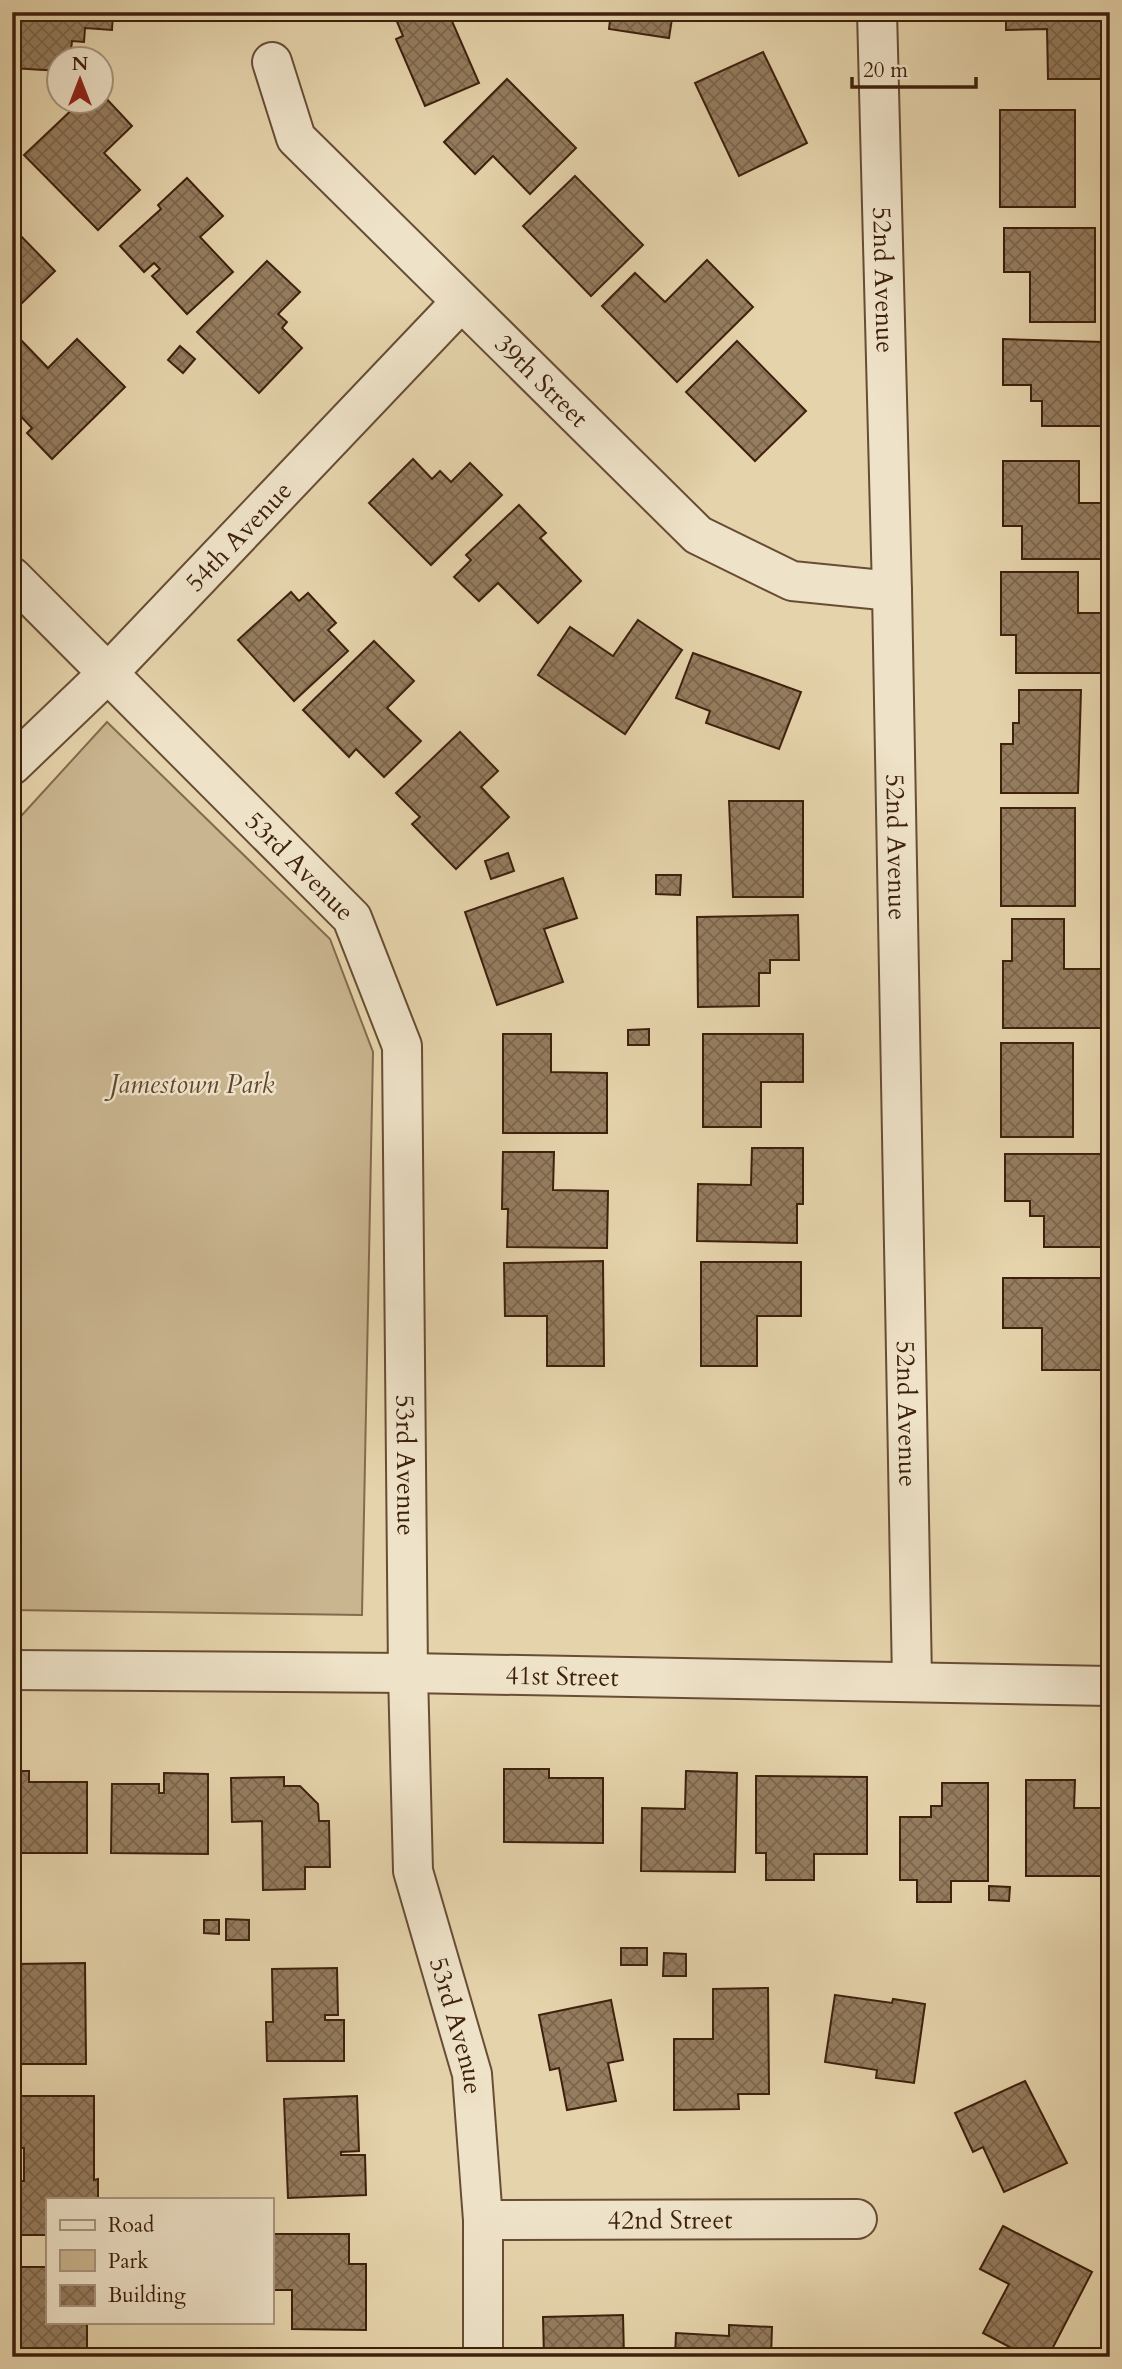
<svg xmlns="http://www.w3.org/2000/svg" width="1122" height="2369" font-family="Cardo,serif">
  <defs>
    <pattern id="building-cross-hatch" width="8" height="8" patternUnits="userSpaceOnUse" patternTransform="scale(1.75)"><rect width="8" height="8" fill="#957d5f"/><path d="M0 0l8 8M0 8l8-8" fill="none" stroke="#7b664d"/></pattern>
  </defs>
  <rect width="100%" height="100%" fill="#e5d3ab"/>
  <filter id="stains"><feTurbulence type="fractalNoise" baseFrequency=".00286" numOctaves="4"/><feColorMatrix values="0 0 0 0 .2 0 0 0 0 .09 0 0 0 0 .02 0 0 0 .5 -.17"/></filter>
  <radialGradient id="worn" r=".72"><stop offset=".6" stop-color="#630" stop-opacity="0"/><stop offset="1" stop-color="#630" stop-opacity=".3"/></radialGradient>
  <polygon fill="#c9b590" stroke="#846a4e" stroke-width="2" points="107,722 330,939 373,1052 362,1615 12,1610 12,826"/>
  <g fill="url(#building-cross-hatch)" stroke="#3e200d" stroke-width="2">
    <polygon points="12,12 113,12 112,30 85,28 84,42 72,41 70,60 60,60 60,71 12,68"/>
    <polygon points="393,12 448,12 479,83 425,106 396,39 403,36"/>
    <polygon points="611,12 673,12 669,38 609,29"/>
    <polygon points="1006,12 1104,12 1104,21 1110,21 1110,67 1104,67 1104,79 1048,79 1047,29 1006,30"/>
    <polygon points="763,52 807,143 739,176 695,83"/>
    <polygon points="507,79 576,148 530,194 493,156 475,174 444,142"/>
    <polygon points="102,94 132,126 104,153 140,190 98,230 24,155 80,102 102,102"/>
    <rect x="1000" y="110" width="75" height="97"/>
    <polygon points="575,176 643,245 591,296 523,226"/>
    <polygon points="187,178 223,216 200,237 233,272 187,314 152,276 160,269 154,263 144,272 120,246 161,209 158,205"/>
    <polygon points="1004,228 1095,228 1095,322 1030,322 1030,272 1004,272"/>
    <polygon points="15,230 55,271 18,307 12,302 12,233"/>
    <polygon points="707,260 753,307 677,382 602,306 635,273 665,302"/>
    <polygon points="267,261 300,292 278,314 287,322 282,328 302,348 259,393 197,332"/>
    <polygon points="20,339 48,368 77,339 125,387 52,459 27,433 32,428 12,407 12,347"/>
    <polygon points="1003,339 1104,342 1104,426 1042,426 1042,401 1031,401 1031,385 1003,385"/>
    <polygon points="737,341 806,411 755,461 686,392"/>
    <polygon points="180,346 195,359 183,373 168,360"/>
    <polygon points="413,459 432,479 440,471 451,482 470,463 502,495 431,565 369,503"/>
    <polygon points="1003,461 1079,461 1079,503 1102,503 1102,559 1022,559 1022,526 1003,526"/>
    <polygon points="519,505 546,533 540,538 581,581 538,623 498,583 479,601 454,577 471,560 466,555"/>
    <polygon points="1001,572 1078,572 1078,613 1104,613 1104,673 1016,673 1016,635 1001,635"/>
    <polygon points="291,592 299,601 308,593 336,623 328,630 348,651 294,701 238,640"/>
    <polygon points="638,620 682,650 625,734 538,675 570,627 613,656"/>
    <polygon points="374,641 414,681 387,708 421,741 384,777 356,749 349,757 303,710"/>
    <polygon points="693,653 801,692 779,749 706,723 710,711 676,698"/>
    <polygon points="1019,690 1081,690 1078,793 1001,793 1001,744 1013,744 1013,723 1019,723"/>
    <polygon points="460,732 498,771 481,787 509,817 456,869 412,824 420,817 396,793"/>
    <polygon points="729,801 803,801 803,897 733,897"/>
    <rect x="1001" y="808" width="74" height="98"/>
    <polygon points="508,853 514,871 491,879 485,861"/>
    <polygon points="656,875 681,875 680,895 656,894"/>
    <polygon points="563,878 577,918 544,929 563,982 497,1005 465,912"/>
    <polygon points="798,915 799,960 770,960 770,973 759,973 759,1006 698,1007 697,917"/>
    <polygon points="1012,919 1064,919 1064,969 1101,969 1101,1028 1003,1028 1003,961 1012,961"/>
    <polygon points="649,1029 649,1045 628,1045 628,1030"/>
    <polygon points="503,1034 551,1034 551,1072 607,1073 607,1133 503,1133"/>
    <polygon points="703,1034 803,1034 803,1082 761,1082 761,1127 703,1127"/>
    <rect x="1001" y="1043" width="72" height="94"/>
    <polygon points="752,1148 803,1148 803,1204 797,1204 797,1243 697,1241 698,1184 751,1185"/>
    <polygon points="503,1152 554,1152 553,1190 608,1191 607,1248 507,1247 508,1209 502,1209"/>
    <polygon points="1005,1154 1105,1154 1105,1247 1044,1247 1044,1216 1030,1216 1030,1201 1005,1201"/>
    <polygon points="603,1261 604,1366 547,1366 547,1316 505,1316 504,1263"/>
    <polygon points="701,1262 801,1262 801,1316 757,1316 757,1366 701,1366"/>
    <polygon points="1003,1278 1101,1278 1101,1370 1042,1370 1042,1328 1003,1328"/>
    <polygon points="504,1769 549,1769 549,1778 603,1778 603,1843 504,1842"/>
    <polygon points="12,1771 29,1771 29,1782 87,1782 87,1853 12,1853"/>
    <polygon points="686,1771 737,1773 735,1872 641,1871 642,1808 685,1809"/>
    <polygon points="164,1773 208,1774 208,1854 111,1853 112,1784 159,1784 159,1793 164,1793"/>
    <polygon points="756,1776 867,1777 867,1854 814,1854 814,1880 766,1880 766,1853 756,1853"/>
    <polygon points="284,1777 284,1786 300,1786 318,1804 319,1821 329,1821 330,1867 305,1867 305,1889 263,1890 262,1821 232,1822 231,1778"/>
    <polygon points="1026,1780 1075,1780 1074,1808 1110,1808 1110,1876 1026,1876"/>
    <polygon points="942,1783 988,1783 988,1881 951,1881 951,1902 917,1902 917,1880 900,1880 900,1817 931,1817 931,1806 942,1806"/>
    <polygon points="989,1886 1010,1887 1009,1901 989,1900"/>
    <polygon points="226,1919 249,1920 249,1940 226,1940"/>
    <polygon points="204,1920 219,1920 219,1934 204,1933"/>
    <rect x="621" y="1948" width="26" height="17"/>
    <polygon points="664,1953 686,1954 686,1976 663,1976"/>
    <polygon points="85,1963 86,2064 12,2064 14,1964"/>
    <polygon points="337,1968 338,2015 325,2015 325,2020 344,2020 344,2061 267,2061 266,2022 273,2022 272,1969"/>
    <polygon points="768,1988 769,2094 738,2094 739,2109 674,2110 674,2039 713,2039 713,1989"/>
    <polygon points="835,1995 892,2003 893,1999 925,2004 914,2083 876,2078 877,2070 825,2062"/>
    <polygon points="611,2000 623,2060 608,2063 616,2101 567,2110 559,2068 550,2070 539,2015"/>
    <polygon points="1025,2081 1067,2163 1004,2192 983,2147 973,2152 955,2113"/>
    <polygon points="12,2096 94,2096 94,2180 98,2179 98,2199 47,2199 47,2235 18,2235 18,2181 24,2181 24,2148 12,2148"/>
    <polygon points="357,2096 359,2151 341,2152 341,2155 365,2155 366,2195 288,2198 284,2099"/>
    <polygon points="1003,2226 1092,2272 1048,2357 1029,2357 983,2333 1009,2284 980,2269"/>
    <polygon points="271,2234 349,2234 349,2264 366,2264 366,2330 292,2329 292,2290 271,2290"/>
    <polygon points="18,2267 47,2267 47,2322 87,2322 87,2357 12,2357 12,2321 18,2320"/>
    <polygon points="623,2315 624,2357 544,2357 543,2317"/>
    <polygon points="729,2325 772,2327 771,2357 675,2357 676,2333 729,2336"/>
    <rect x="870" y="2351" width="39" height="6"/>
  </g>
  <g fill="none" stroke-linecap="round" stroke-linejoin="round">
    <defs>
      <g id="street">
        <path id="s1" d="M877,12l15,579 20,1089"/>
        <path id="s2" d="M272,62l24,76 402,397 94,46 100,10"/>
        <path id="s3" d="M12,577l340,341 50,128 6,627 5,198 59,203 11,146v137"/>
        <path id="s4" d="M12,765l96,-92 352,-370"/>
        <path id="s5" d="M12,1670l396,3 702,13"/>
        <path id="s6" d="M483,2220l374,-1"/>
      </g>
    </defs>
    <use href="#street" stroke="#684d34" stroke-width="42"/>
    <use href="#street" stroke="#eee2c8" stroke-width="38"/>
  </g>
  <g text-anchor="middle" stroke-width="5" stroke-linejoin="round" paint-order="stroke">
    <g font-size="26" fill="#3e200d" stroke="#eee2c8">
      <text dy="9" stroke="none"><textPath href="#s1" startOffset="268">52nd Avenue</textPath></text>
      <text dy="9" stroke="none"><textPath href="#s2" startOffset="425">39th Street</textPath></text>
      <text dy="9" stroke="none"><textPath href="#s4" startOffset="322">54th Avenue</textPath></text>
      <text dy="9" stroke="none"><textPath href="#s1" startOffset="835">52nd Avenue</textPath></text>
      <text dy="9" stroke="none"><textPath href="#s3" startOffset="408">53rd Avenue</textPath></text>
      <text dy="9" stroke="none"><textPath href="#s1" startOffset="1402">52nd Avenue</textPath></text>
      <text dy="9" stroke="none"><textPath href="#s3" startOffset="1038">53rd Avenue</textPath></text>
      <text dy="9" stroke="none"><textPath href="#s5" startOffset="550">41st Street</textPath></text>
      <text dy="9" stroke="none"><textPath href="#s3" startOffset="1605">53rd Avenue</textPath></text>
      <text dy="9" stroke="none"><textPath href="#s6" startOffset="187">42nd Street</textPath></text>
    </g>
    <g font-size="26" font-style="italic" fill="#61452e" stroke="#eee2c8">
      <text x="192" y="1093">Jamestown Park</text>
    </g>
  </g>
  <rect width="1122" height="2369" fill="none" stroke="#e5d3ab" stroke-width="42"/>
  <rect x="14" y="14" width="1094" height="2341" fill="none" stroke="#3e200d" stroke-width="3.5"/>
  <rect x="21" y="21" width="1080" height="2327" fill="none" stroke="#3e200d" stroke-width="2"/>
  <rect x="46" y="2198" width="228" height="126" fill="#eee2c8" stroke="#a8947d" stroke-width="2"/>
  <rect x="60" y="2220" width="35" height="10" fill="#eee2c8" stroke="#a8947d" stroke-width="2"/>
  <text x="108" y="2232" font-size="21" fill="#3e200d">Road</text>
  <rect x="60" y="2250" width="35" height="21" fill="#c9b590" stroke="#a8947d" stroke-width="2"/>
  <text x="108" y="2268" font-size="21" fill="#3e200d">Park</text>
  <rect x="60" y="2285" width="35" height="21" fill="url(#building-cross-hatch)" stroke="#a8947d" stroke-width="2"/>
  <text x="108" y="2302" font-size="21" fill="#3e200d">Building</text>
  <g transform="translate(80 80)"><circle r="33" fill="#eee2c8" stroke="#a8947d" stroke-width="2"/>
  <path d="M0-5L12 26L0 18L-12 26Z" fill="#8f2418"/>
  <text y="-10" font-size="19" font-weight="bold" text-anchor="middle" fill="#3e200d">N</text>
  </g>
  <path d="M852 77v10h124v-10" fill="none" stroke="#3e200d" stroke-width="3.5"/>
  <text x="863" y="77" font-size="21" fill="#3e200d" stroke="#eee2c8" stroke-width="5" paint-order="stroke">20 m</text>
  <rect width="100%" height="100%" filter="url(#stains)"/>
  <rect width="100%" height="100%" fill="url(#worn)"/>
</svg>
